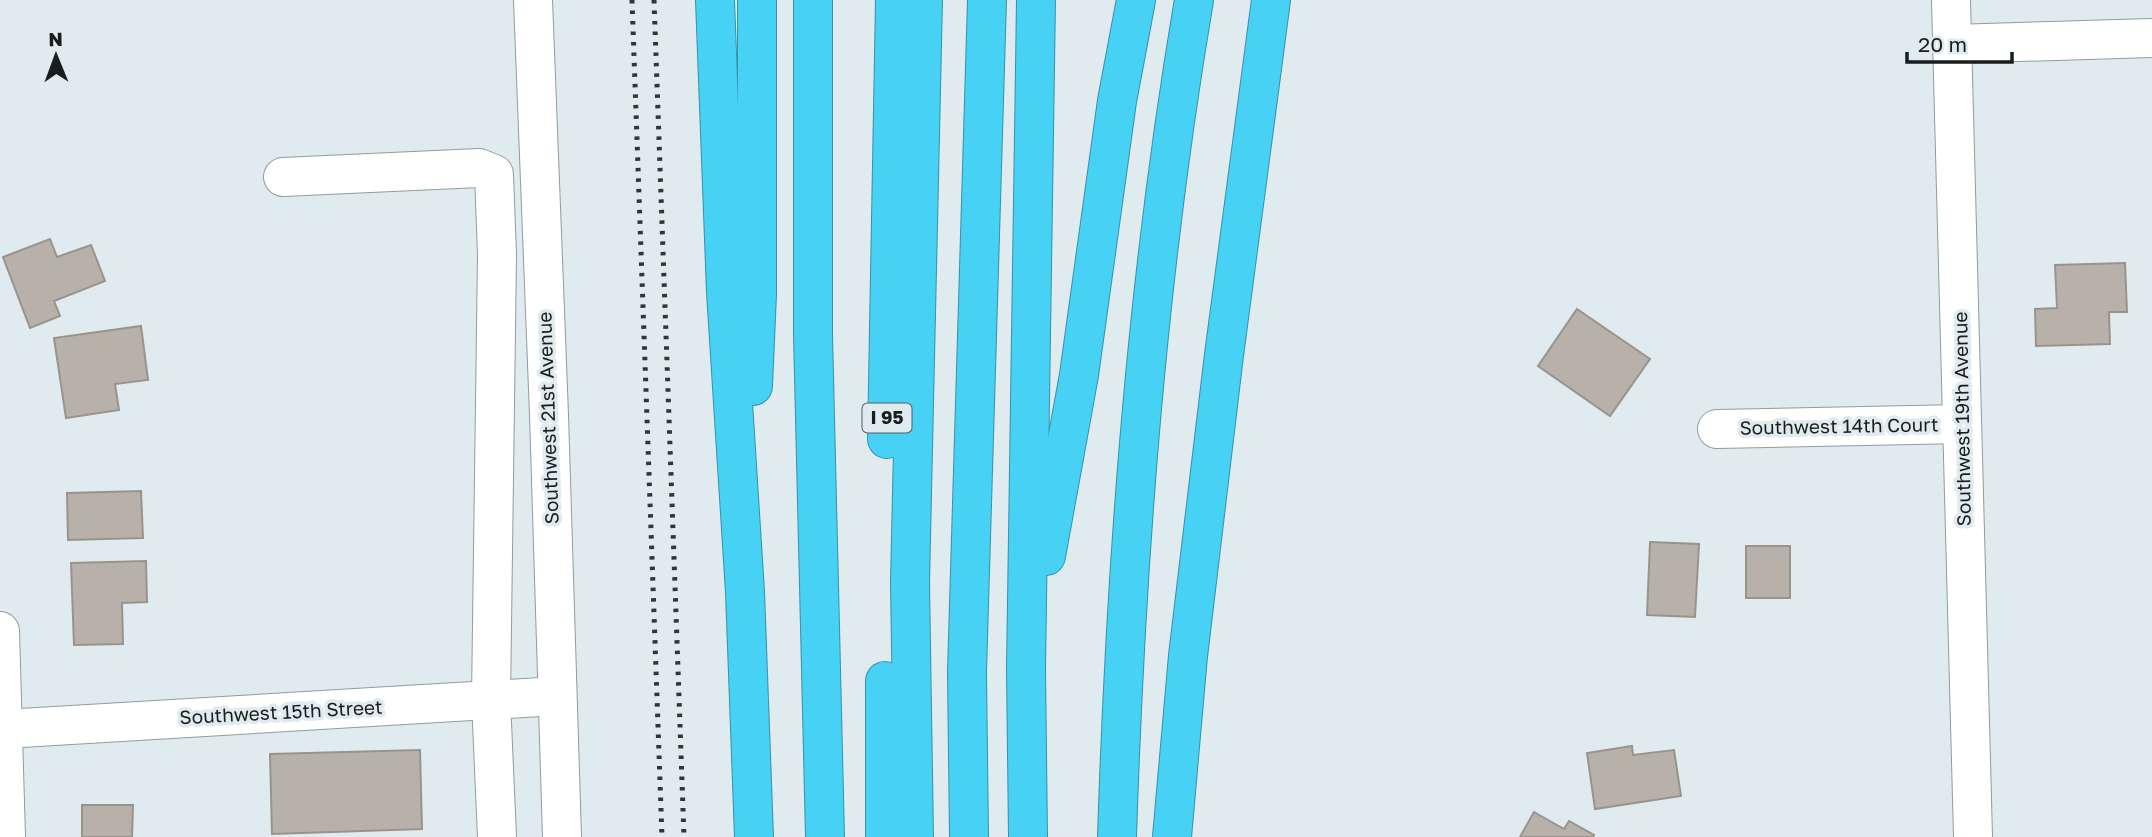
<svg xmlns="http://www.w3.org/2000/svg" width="2152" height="837" font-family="'Golos Text',sans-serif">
  <rect width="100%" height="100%" fill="#e0ebef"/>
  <g fill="#b8b1aa" stroke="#9a938c" stroke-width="2">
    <polygon points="50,239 57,257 91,245 105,281 54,301 60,316 30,328 3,257"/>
    <polygon points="2125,263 2127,312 2109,312 2110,344 2036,346 2035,309 2057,308 2055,265"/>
    <polygon points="1577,309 1650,359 1610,416 1538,366"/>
    <polygon points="141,326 148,380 115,384 119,410 66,418 54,338"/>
    <polygon points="141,491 143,538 68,540 67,493"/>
    <polygon points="1650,542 1699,544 1695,617 1647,615"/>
    <rect x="1746" y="546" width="44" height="52"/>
    <polygon points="146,561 147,602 122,603 123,644 74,645 71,563"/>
    <polygon points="1632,746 1633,755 1674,750 1681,796 1595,809 1587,753"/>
    <polygon points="420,750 422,829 272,834 270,754"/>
    <polygon points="82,805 133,805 132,837 82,837"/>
    <polygon points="1534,812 1564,829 1569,821 1594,835 1593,837 1520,837"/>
  </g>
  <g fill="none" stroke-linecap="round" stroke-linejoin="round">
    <defs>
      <g id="minor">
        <polyline points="533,0 549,415 562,837"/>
        <polyline points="1951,0 1973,837"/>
        <polyline points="1953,44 2152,38"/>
        <polyline points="283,177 479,168 494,174 497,255 491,700 497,837"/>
        <polyline points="1717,429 1962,424"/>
        <polyline points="0,631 6,837"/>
        <polyline points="4,729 557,696"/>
      </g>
      <g id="highway">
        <polyline points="715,0 726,292 745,592 754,837"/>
        <polyline points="813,0 813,334 825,837"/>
        <polyline points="753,386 757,294 757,0"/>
        <polyline points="887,439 895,0"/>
        <polyline points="1046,556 1079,375 1117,101 1136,0"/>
        <polyline points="885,837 885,681"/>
        <polyline points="914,837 910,583 923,0"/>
        <polyline points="969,837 967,672 987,0"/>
        <polyline points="1028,837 1026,669 1036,0"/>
        <path d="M1117,837c9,-280 30,-561 77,-837"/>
        <polyline points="1172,837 1188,656 1224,355 1271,0"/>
      </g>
    </defs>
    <use href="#minor" stroke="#919c9f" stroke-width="40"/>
    <use href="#highway" stroke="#3792a9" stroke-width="40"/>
    <use href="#minor" stroke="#fff" stroke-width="38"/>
    <use href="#highway" stroke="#47d1f4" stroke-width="38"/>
    <g stroke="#303536" stroke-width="5" stroke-dasharray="3.5 7" stroke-linecap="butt">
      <polyline points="632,0 662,837"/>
      <polyline points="654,0 684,837"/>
    </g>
  </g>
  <g text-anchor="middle" stroke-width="7" stroke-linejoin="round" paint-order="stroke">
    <rect fill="#e0ebef" stroke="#555b5d" stroke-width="2" x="862.5" y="403.5" width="49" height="29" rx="5"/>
    <g font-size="18" font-weight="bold" fill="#191d1e">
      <text x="887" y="424">I 95</text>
    </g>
    <g font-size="19" fill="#191d1e" stroke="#e0ebef">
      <text transform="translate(548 418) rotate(-92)" y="7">Southwest 21st Avenue</text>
      <text transform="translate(1962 419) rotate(-91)" y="7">Southwest 19th Avenue</text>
      <text transform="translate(1839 426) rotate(-1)" y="7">Southwest 14th Court</text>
      <text transform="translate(281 712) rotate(-3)" y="7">Southwest 15th Street</text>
    </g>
  </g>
  <g transform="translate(56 56) rotate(359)" stroke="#e0ebef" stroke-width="5" paint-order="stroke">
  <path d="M0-5L12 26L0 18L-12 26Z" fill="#191d1e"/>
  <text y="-10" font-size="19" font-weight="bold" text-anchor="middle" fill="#191d1e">N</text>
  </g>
  <path d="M1907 52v10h105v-10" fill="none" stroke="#191d1e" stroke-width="3.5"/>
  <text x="1918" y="52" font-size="21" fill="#191d1e" stroke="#e0ebef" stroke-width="5" paint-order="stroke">20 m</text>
</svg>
